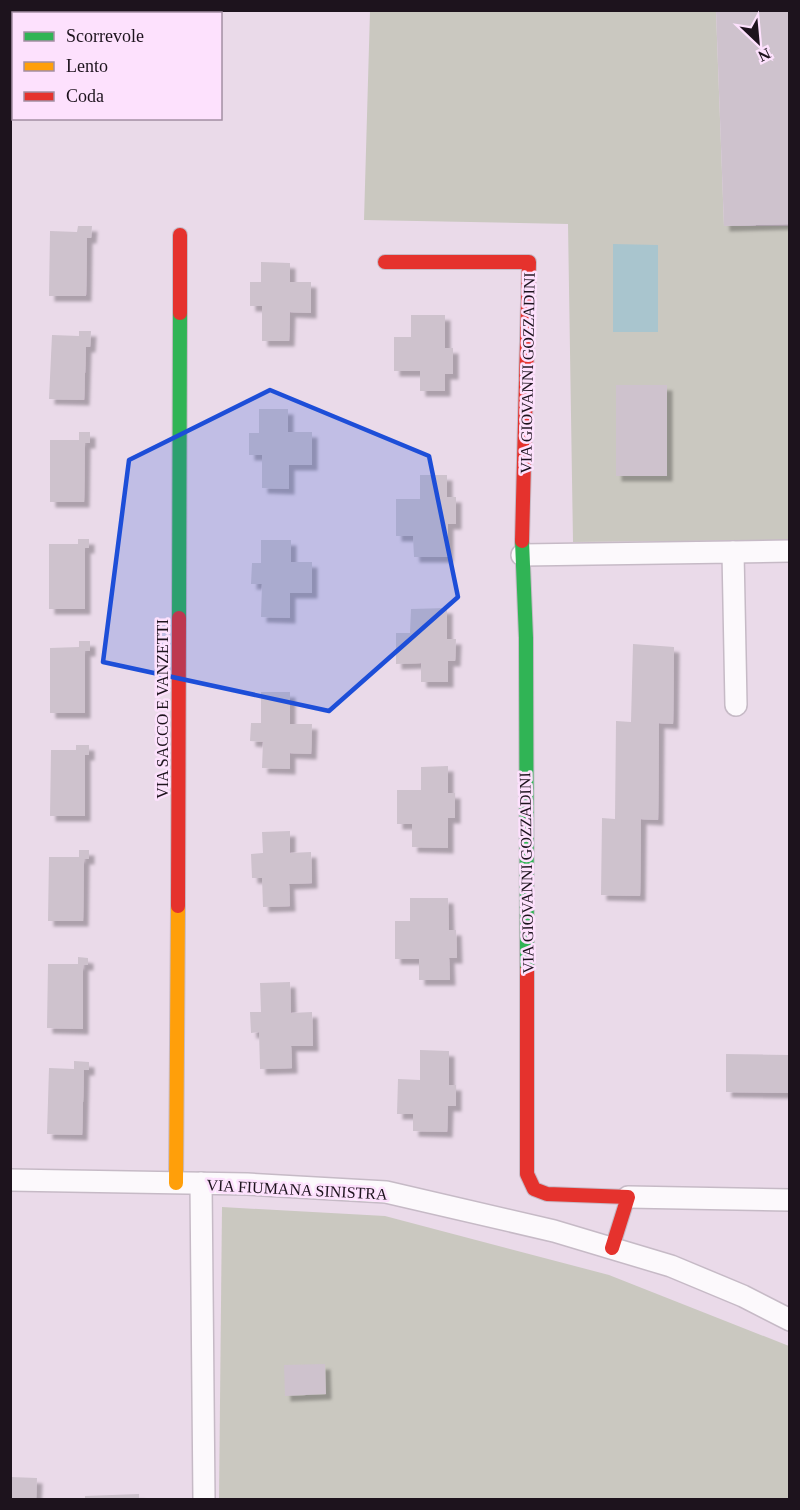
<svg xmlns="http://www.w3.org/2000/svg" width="800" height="1510" font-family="'Times New Roman',serif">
  <defs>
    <filter id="shadow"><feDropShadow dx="5.5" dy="5.5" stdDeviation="1.5" flood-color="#0004"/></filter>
  </defs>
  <rect width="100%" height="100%" fill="#eadae9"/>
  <g fill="#cac8c0">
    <polygon points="370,11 716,11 724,226 789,226 789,540 573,542 568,224 364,220"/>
    <polygon points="222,1207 385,1216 609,1275 789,1346 789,1499 219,1500"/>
  </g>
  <polygon fill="#a9c5ce" points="613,244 658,245 658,332 613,332"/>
  <g fill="#cec2cd" filter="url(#shadow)">
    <polygon points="716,10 790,10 790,224 724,226"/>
    <polygon points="78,226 92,226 91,238 87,238 86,296 49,296 50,231 77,232"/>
    <polygon points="261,262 290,263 290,282 311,282 311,313 290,312 289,341 262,341 262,306 250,306 250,282 261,282"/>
    <polygon points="411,315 445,315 445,348 453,348 453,374 445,374 445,391 420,391 420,371 394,371 394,337 411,337"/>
    <polygon points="79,331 91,331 90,347 86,347 84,400 49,399 52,335 79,336"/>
    <rect x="616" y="385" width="51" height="91"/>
    <polygon points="259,409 288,409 288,432 312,432 312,465 289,465 289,489 262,488 262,455 249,455 249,433 259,433"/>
    <polygon points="79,432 90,432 90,443 85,443 84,502 50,502 50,440 79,440"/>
    <polygon points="420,475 447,475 447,497 456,497 456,524 448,524 448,557 414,557 413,536 396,536 396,499 420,499"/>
    <polygon points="78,539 89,539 89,548 85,548 85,609 49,609 49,544 78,544"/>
    <polygon points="261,540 291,540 291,562 312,562 312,593 290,593 290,618 261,617 262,584 251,584 252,563 261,563"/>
    <polygon points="447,608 447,639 456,639 455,661 448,661 448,682 421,682 421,663 396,664 396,633 410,633 411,609"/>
    <polygon points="79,641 90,641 90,651 85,651 85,713 50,713 50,648 79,647"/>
    <polygon points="633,644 674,647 673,724 659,723 658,820 641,819 640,896 601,895 602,818 615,819 616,721 631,722"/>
    <polygon points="261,692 290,692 290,724 312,724 311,754 290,753 290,769 262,768 263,742 250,741 251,723 261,723"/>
    <polygon points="76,745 89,745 89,755 85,755 85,816 50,816 51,750 76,750"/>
    <polygon points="448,766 448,793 455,793 455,818 448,818 448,848 412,847 412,824 397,824 397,790 421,790 421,767"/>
    <polygon points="290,831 290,853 311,852 312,883 289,884 290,906 263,907 262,878 252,878 251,854 263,853 262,832"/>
    <polygon points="79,850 89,850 89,859 84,859 83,921 48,921 49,857 79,857"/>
    <polygon points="410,898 448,898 449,930 456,930 457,958 449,958 450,980 419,980 419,959 395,959 395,921 410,921"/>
    <polygon points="78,957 88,958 88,965 83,965 83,1029 47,1028 48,964 78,964"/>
    <polygon points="290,982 291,1013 312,1012 313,1046 291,1046 292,1068 260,1069 259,1032 251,1033 250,1012 261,1012 260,983"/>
    <polygon points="420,1050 449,1051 449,1085 456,1085 456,1106 448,1106 447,1132 413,1131 413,1114 397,1114 398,1079 420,1080"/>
    <polygon points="726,1054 790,1055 790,1093 726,1092"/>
    <polygon points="74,1061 89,1062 89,1070 84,1070 82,1135 47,1134 49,1068 74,1069"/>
    <polygon points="325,1364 326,1394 285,1396 284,1365"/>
    <polygon points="10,1477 37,1478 36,1500 10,1500"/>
    <polygon points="139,1494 139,1500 85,1500 85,1496"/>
  </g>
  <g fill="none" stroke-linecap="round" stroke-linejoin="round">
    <defs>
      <g id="street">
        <polyline points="733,552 790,551"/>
        <polyline points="522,555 733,552 736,705"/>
        <polyline points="10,1180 247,1184 386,1192 554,1231 671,1266 743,1296 790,1320"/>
        <polyline points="201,1183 204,1500"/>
        <polyline points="628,1197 790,1200"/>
      </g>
      <g id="fast">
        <polyline points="522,541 526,638 527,970"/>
        <polyline points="179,618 180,313"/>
      </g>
      <polyline id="slow" points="176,1183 178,906"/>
      <g id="jam">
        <polyline points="385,262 529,262 522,541"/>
        <polyline points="180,313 180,235"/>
        <polyline points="178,906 179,618"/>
        <polyline points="527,970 527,1174 534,1189 547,1194 628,1197 612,1248"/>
      </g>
    </defs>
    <use href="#street" stroke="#c6bac6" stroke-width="24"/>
    <use href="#fast" stroke="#c6bac6" stroke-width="16"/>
    <use href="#slow" stroke="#c6bac6" stroke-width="16"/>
    <use href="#jam" stroke="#c6bac6" stroke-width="16"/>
    <use href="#street" stroke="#fcf9fc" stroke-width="21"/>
    <use href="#fast" stroke="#30b455" stroke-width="14"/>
    <use href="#slow" stroke="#ff9f0a" stroke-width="14"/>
    <use href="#jam" stroke="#e5322d" stroke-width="14"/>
  </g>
  <path fill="#1d4ed8" fill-opacity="0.2" stroke="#1d4ed8" stroke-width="4.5" stroke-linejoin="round" d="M270,390l159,66 29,141 -129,114 -226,-49 26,-202z"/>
  <g text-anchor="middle" stroke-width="5" stroke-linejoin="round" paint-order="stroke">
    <g font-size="16" fill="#1d131d" stroke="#fde1fd">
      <text transform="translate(527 373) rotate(-89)" y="6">VIA GIOVANNI GOZZADINI</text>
      <text transform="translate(162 709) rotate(-90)" y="6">VIA SACCO E VANZETTI</text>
      <text transform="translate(526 873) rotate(-91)" y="6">VIA GIOVANNI GOZZADINI</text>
      <text transform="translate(297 1189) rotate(3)" y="6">VIA FIUMANA SINISTRA</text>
    </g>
  </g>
  <rect width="800" height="1510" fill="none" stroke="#1d131d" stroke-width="24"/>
  <rect x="12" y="12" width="210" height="108" fill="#fde1fd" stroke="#a38fa3" stroke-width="1.5"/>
  <rect x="24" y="32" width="30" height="9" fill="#30b455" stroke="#a38fa3" stroke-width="1.5"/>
  <text x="66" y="42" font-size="18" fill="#1d131d">Scorrevole</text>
  <rect x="24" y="62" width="30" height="9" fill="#ff9f0a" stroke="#a38fa3" stroke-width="1.5"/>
  <text x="66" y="72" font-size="18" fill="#1d131d">Lento</text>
  <rect x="24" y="92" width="30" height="9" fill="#e5322d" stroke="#a38fa3" stroke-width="1.5"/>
  <text x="66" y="102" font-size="18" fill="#1d131d">Coda</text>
  <g transform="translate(758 42) rotate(154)" stroke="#fde1fd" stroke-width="4.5" paint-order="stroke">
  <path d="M0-4.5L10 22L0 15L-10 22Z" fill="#1d131d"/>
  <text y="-9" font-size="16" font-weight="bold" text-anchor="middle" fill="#1d131d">N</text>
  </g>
</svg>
